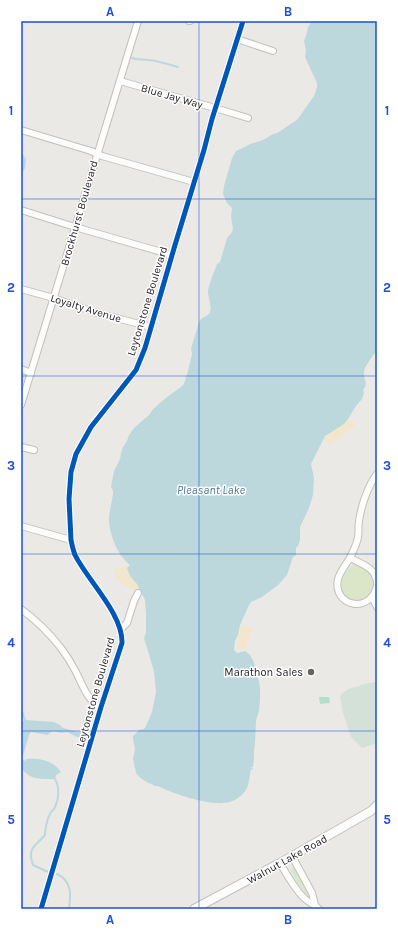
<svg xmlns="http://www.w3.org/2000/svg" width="398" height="930" font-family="Karla,sans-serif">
  <rect width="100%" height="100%" fill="#ebe9e6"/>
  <g fill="#dae6c7">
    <path d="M353,565c12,1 25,12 21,25 -1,3 -3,5 -6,7 -14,13 -35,-3 -23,-23 2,-4 4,-7 8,-9z"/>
    <polygon points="292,868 295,868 310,896 309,897 297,882 291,871"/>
  </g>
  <polygon fill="#d4e1d8" points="377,682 377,743 362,748 351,737 343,713 340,696 346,690 368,683"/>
  <g fill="#f2e7cc">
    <path d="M348,418l6,4 1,3 -1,2 -24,18 -6,-6c7,-9 18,-13 24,-21z"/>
    <path d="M128,566c0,10 8,16 12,24 -14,-3 -22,-4 -26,-20l1,-2z"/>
    <polygon points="241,626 252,628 245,649 236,648"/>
  </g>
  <polygon fill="#b5dec9" points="319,697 329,697 330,703 320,704"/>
  <g fill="#bcd8dc">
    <path d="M312,21h65v329c-3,4 -13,17 -13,22 -1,8 5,11 -1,18l1,3 -2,6 -6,7 -8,13 -4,5 -19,12 -14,28 3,14 -1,17 -4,13 -9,19v13l-2,6 -2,2v7l-3,2 -6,18 -9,10 -16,12 -11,5 -2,3 -9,20 -2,10 -3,6 -1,9 3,3 8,-2 4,3 4,6 4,12 3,15v12l-1,12 -3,9 -1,23 -1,7v8l-1,9h-2l2,2v1l-2,-1c-3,14 -1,20 -13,29 -17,13 -56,-2 -74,-9 -2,-1 -4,-2 -6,-3 -1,0 -4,0 -5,-1 -7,-3 -14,-7 -17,-12l-3,-14 2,-10 -2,-10v-3l6,-6 5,-1 2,-3 6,-14 4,-20 -2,-21 -10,-33 2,-5v-19l-1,-14 -8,-16 -7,-8 -3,-8 3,-3 -1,-1c-12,-9 -21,-33 -20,-48 1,-7 3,-15 4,-22v-3l-2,-4 3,-16 6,-12 2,-10 3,-5 2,-3 2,-6 6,-8 14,-12 4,-6 14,-12 14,-10 3,-3 5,-17 3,-13 -1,-5 8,-27c3,-5 7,-5 10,-8 4,-6 -1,-16 -1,-22 0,-6 7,-22 9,-28l3,-2 7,-24 5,-6 1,-3 -2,-12 1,-9 -5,-5 -4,-9 1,-8 8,-28 4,-7 9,-4 5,-3 13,-4 10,-6 4,-1 20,-13 17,-24 3,-9v-4l-12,-26 1,-7 -2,-9 2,-5 2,-9z"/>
    <polygon points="21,152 26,159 25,168 21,176"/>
    <path d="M87,718h2c2,9 0,16 -3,24l-4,-4 -5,-1 -10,-5 -6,1 -8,-2 -6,4 -16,-3 -2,3 -7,24 3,2 1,-2c13,-1 27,1 35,13l-5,3 -1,4h-2c-9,0 -20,1 -27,-6 -2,-1 -3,-3 -5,-4v-47l4,-2 29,2 6,3 3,3 15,4c8,-4 4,-5 6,-12z"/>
  </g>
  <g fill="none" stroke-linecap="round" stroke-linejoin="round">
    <g stroke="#bcd8dc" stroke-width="2">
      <path d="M132,58c5,2 11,1 17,2 9,1 19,4 29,7"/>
      <polyline points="21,709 25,720"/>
      <path d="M48,872l-15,-7c-6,-18 2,-18 12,-30v-3c1,-6 2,-13 5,-18 2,-4 1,-2 4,-5 5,-9 6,-22 1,-30"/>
      <path d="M57,874c15,7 14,21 12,35"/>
    </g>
    <defs>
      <g id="minor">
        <polyline points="189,21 190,21"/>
        <polyline points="237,39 273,51"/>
        <polyline points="120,81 215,108 248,118"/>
        <polyline points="21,130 91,151 102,156 194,182"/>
        <polyline points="21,210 75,227 172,255"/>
        <polyline points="21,289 50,297 97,313 151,327"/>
        <polyline points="21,369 31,373"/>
        <polyline points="21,405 138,21"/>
        <polyline points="21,447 34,450"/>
        <polyline points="21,526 71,540"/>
        <path d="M350,558c3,-7 7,-14 8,-21 1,-5 0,-11 1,-16 2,-14 9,-36 18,-47"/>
        <path d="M377,583c-1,-15 -15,-19 -27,-25 -4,6 -10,14 -12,21 -6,27 32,36 39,7"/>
        <polyline points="372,597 377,607"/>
        <path d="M21,609c15,11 29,25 40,39 6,8 11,16 15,24 6,12 12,30 25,35"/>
        <polyline points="121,629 127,623 134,601 138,593"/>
        <polyline points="292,856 312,893 315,905"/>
        <path d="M280,863c7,12 14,25 24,35 4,4 10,6 15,11"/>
        <path d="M41,909l60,-202 21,-64c1,-29 -34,-62 -47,-88 -2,-5 -3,-10 -4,-15l-2,-41 2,-27 5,-18 15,-27 45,-57 9,-22 30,-103 29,-95 8,-31 31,-98"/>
      </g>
      <polyline id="tertiary" points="194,909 280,863 371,811 377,805"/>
    </defs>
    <use href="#minor" stroke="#c1c0be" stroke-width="8"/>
    <use href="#tertiary" stroke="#c1c0be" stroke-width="10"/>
    <use href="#minor" stroke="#fcfcfb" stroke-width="6"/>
    <use href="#tertiary" stroke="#fcfcfb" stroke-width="8"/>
    <defs>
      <path id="cycleway" d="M41,909l60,-202 21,-64c1,-29 -34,-62 -47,-88 -2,-5 -3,-10 -4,-15l-2,-41 2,-27 5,-18 15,-27 45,-57 9,-22 30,-103 29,-95 8,-31 31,-98"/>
    </defs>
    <use href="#cycleway" stroke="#fff" stroke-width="8"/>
    <use href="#cycleway" stroke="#0057b8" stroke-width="5"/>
  </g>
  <path fill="none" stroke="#1d4ed8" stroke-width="1" stroke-opacity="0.55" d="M199,21v888M21,199h356M21,376h356M21,554h356M21,731h356"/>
  <circle fill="#656463" stroke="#fff" stroke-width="1.5" cx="311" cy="672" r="4"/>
  <g text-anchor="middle" stroke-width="3" stroke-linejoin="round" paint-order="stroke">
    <g font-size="11" fill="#1d1d1d" stroke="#fff">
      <text transform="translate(172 96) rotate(16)" y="4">Blue Jay Way</text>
      <text transform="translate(79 213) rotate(-74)" y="4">Brockhurst Boulevard</text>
      <text transform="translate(147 301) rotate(-73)" y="4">Leytonstone Boulevard</text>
      <text transform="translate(86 308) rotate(17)" y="4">Loyalty Avenue</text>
      <text transform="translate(95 692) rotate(-74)" y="4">Leytonstone Boulevard</text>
      <text transform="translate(287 859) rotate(-29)" y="4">Walnut Lake Road</text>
    </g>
    <g font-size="11" fill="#1d1d1d" stroke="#fff" text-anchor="end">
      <text x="303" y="676">Marathon Sales</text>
    </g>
    <g font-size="12" font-style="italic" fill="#4c7794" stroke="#fff">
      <text x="211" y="494">Pleasant Lake</text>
    </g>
  </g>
  <rect width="398" height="930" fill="none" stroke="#ffffff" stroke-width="44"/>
  <rect x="22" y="22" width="354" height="886" fill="none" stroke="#1d4ed8" stroke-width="1.5"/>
  <g font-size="13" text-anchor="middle" font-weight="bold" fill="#1d4ed8">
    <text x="110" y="16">A</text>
    <text x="288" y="16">B</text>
    <text x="11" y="115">1</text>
    <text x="387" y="115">1</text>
    <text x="11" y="292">2</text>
    <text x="387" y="292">2</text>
    <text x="11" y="470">3</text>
    <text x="387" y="470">3</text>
    <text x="11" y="647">4</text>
    <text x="387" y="647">4</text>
    <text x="11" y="824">5</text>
    <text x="387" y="824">5</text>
    <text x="110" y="924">A</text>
    <text x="288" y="924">B</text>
  </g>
</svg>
